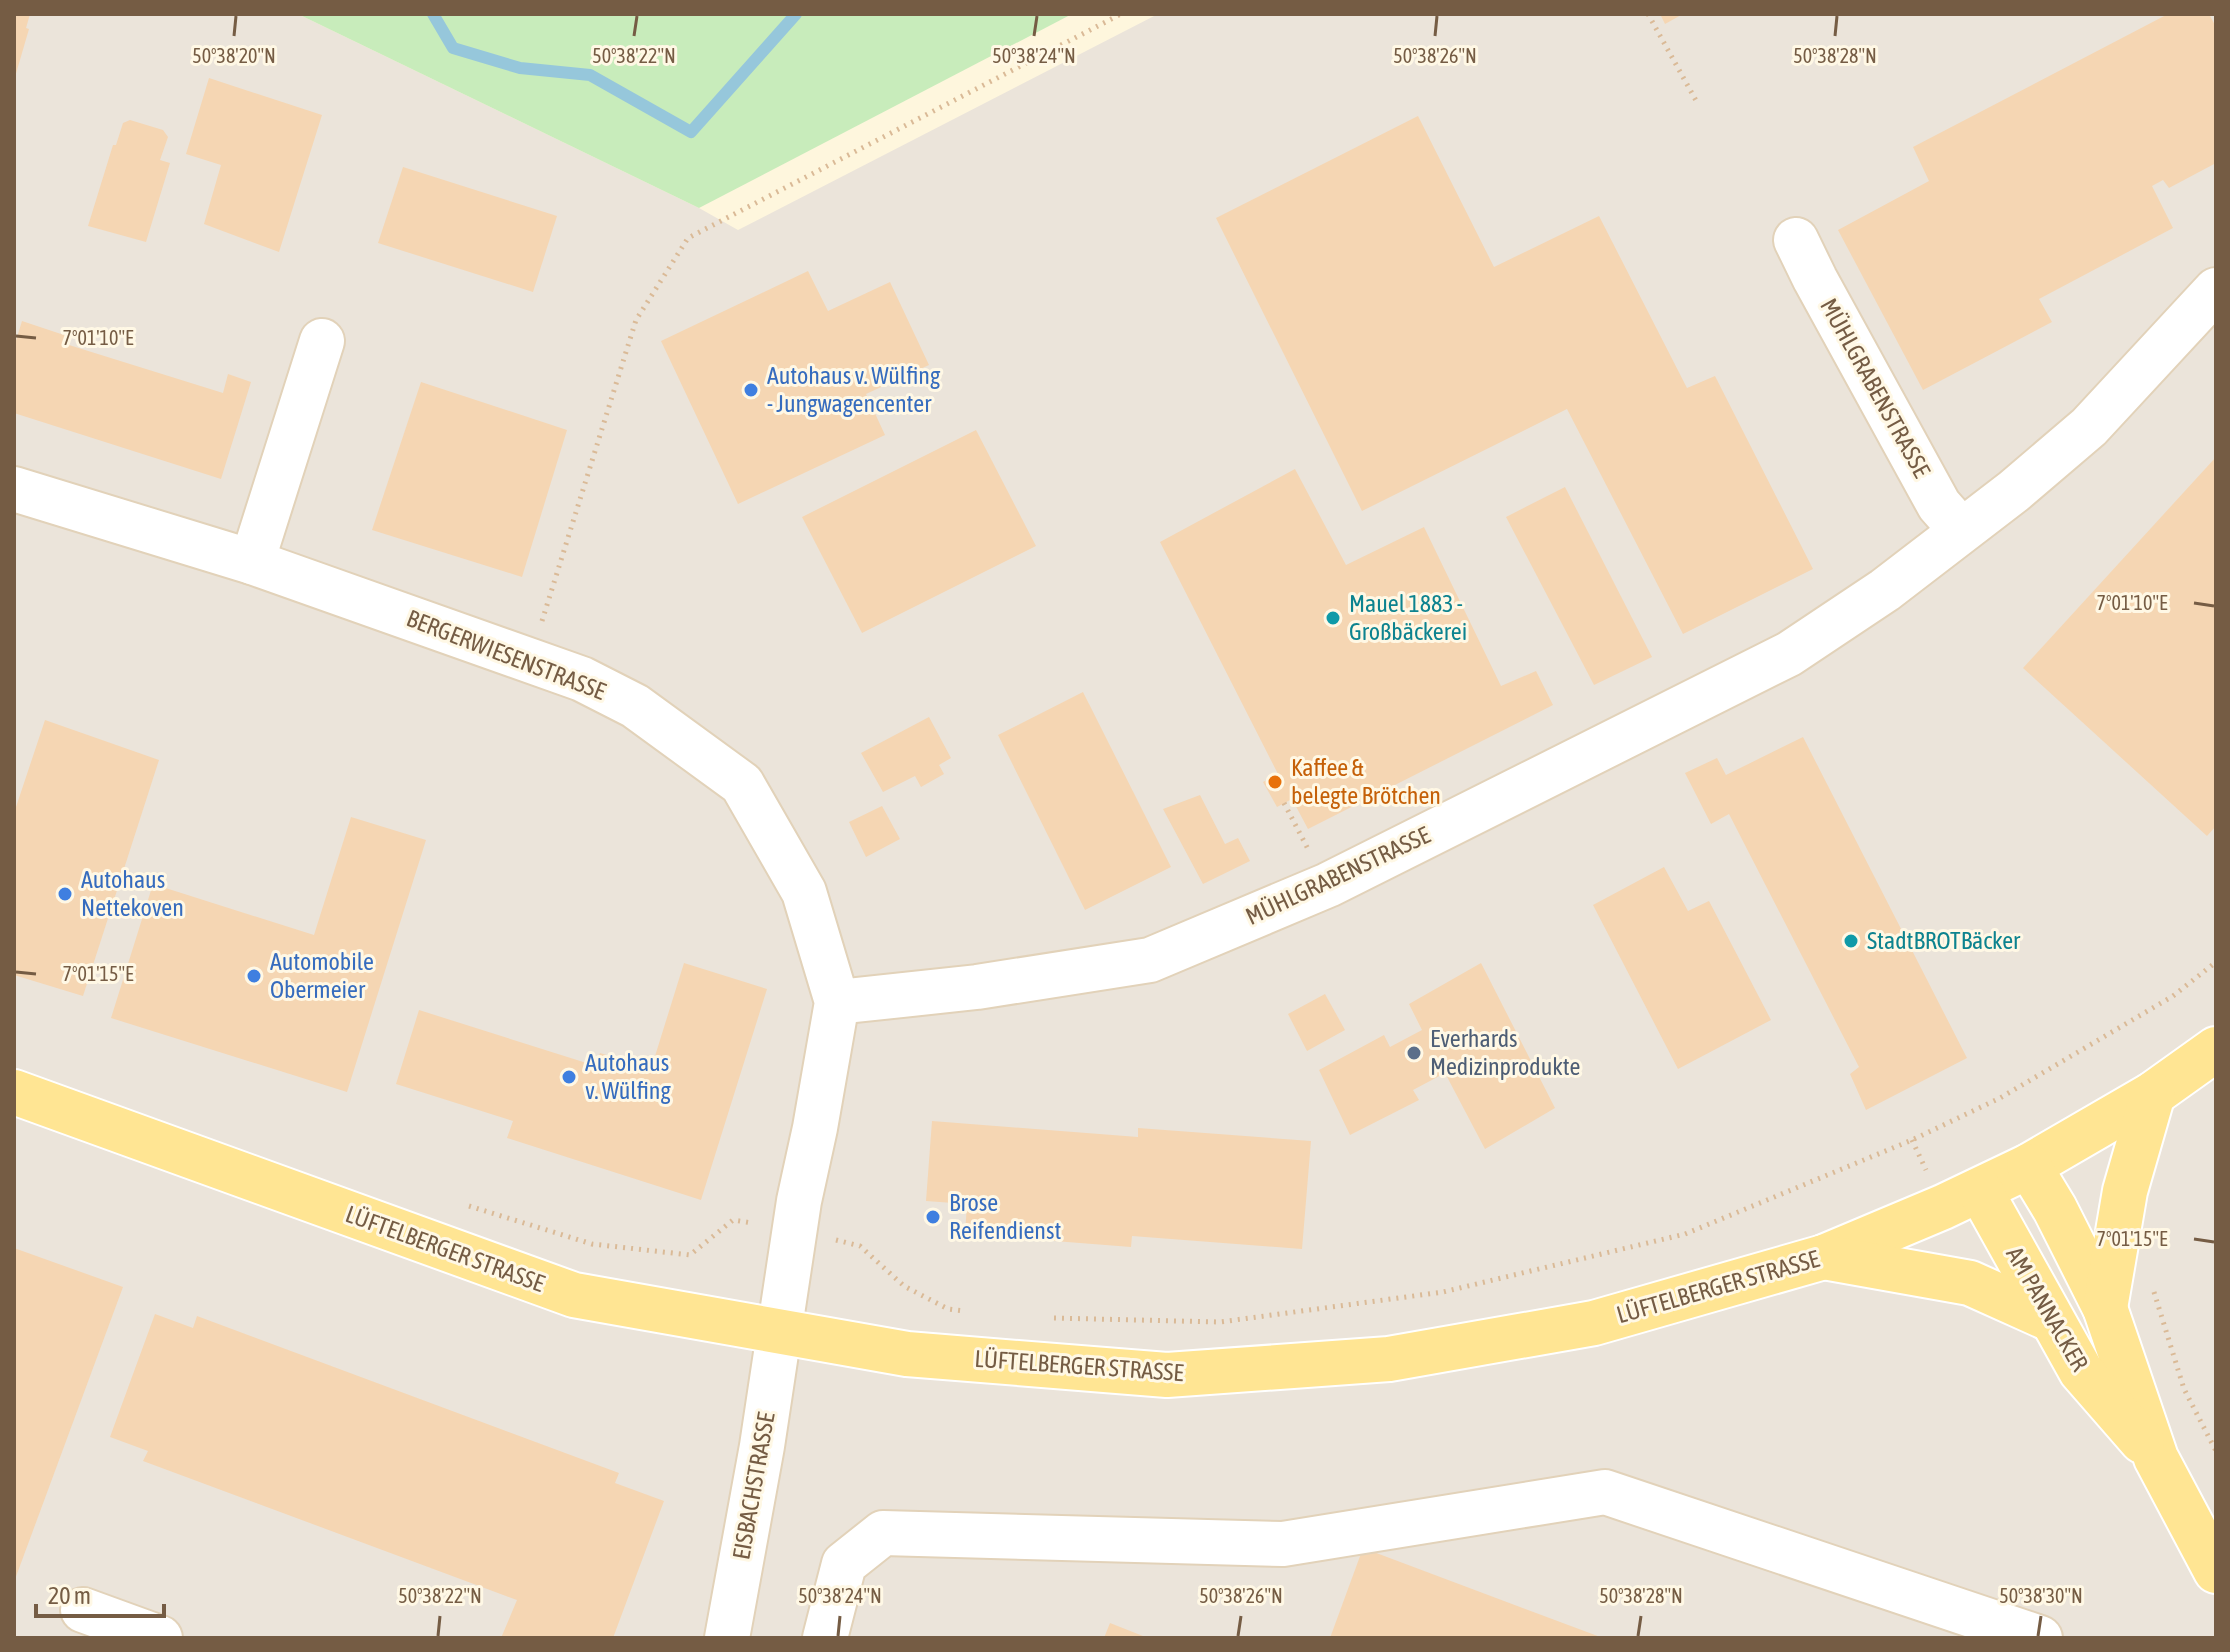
<svg xmlns="http://www.w3.org/2000/svg" width="2230" height="1652" font-family="'Asap Condensed',sans-serif">
  <rect width="100%" height="100%" fill="#fef6dd"/>
  <polygon fill="#ebe4da" points="14,14 298,14 699,208 738,230 1158,14 2216,14 2216,1638 14,1638"/>
  <polygon fill="#c8ecbb" points="298,14 1072,14 699,208"/>
  <g fill="none" stroke-linecap="round" stroke-linejoin="round">
    <polyline stroke="#96c7db" stroke-width="12" points="433,14 453,48 520,68 590,75 691,132 796,14"/>
  </g>
  <g fill="#f5d6b3">
    <polygon points="14,14 30,14 26,28 29,29 15,77"/>
    <polygon points="1660,14 1683,14 1665,24"/>
    <polygon points="2168,14 2209,14 2216,27 2216,163 2169,188 2163,180 2152,186 2173,228 2039,299 2052,322 1923,390 1838,230 1929,181 1913,147"/>
    <polygon points="209,78 322,115 279,252 204,224 221,165 186,154"/>
    <polygon points="1418,116 1494,267 1599,216 1687,388 1715,376 1813,569 1683,634 1567,409 1362,511 1216,218"/>
    <polygon points="130,120 163,130 168,137 160,160 170,163 146,242 88,226 113,145 116,145 123,123"/>
    <polygon points="403,167 557,216 533,292 378,243"/>
    <polygon points="808,271 828,311 890,282 929,365 866,394 885,435 738,504 661,341"/>
    <polygon points="22,321 70,337 69,345 223,393 228,374 251,382 221,479 14,413 14,347"/>
    <polygon points="421,382 567,430 522,577 372,530"/>
    <polygon points="976,430 1036,546 862,633 802,517"/>
    <polygon points="2216,457 2216,826 2207,836 2023,668"/>
    <polygon points="1295,469 1346,565 1424,527 1501,686 1536,671 1553,705 1308,829 1292,799 1277,807 1263,782 1278,774 1160,542"/>
    <polygon points="1565,487 1652,657 1594,685 1506,517"/>
    <polygon points="1083,692 1171,867 1085,910 998,735"/>
    <polygon points="929,717 951,758 939,765 944,774 921,787 915,776 883,792 861,753"/>
    <polygon points="45,720 159,760 83,996 14,975 14,813"/>
    <polygon points="1803,737 1967,1058 1866,1110 1850,1074 1859,1067 1729,814 1711,824 1685,773 1717,758 1726,775"/>
    <polygon points="1200,795 1225,844 1238,838 1250,861 1203,884 1163,809"/>
    <polygon points="882,806 900,839 866,857 849,822"/>
    <polygon points="351,817 426,840 347,1092 111,1018 153,884 314,935"/>
    <polygon points="1664,867 1688,911 1709,901 1771,1020 1678,1069 1593,905"/>
    <polygon points="684,963 767,989 701,1200 507,1138 513,1121 396,1084 419,1010 596,1066 600,1053 651,1069"/>
    <polygon points="1481,963 1555,1108 1485,1149 1445,1073 1413,1090 1419,1100 1350,1135 1319,1070 1384,1035 1390,1047 1422,1030 1409,1004"/>
    <polygon points="1325,994 1345,1030 1307,1051 1288,1014"/>
    <polygon points="932,1121 1138,1137 1138,1128 1311,1141 1302,1249 1132,1236 1131,1247 965,1234 967,1204 926,1201"/>
    <polygon points="14,1248 123,1287 14,1582"/>
    <polygon points="155,1314 193,1328 197,1316 619,1473 615,1483 664,1501 613,1638 501,1638 517,1600 143,1461 148,1451 110,1437"/>
    <polygon points="1363,1548 1603,1638 1330,1638"/>
    <polygon points="1110,1623 1148,1638 1104,1638"/>
  </g>
  <g fill="none" stroke-linecap="round" stroke-linejoin="round">
    <defs>
      <g id="minor">
        <polyline points="1796,240 1815,279 1939,505 1961,530"/>
        <polyline points="14,489 252,562 582,679 635,706 742,784 804,892 837,1002 815,1128 799,1201 762,1446 727,1638"/>
        <polyline points="252,562 322,341"/>
        <polyline points="837,1002 977,987 1150,960 1328,885 1789,654 1885,590 2014,491 2089,427 2216,290"/>
        <polyline points="83,1610 160,1638"/>
        <polyline points="825,1638 844,1564 883,1533 1283,1544 1605,1492 2040,1638"/>
      </g>
      <g id="major">
        <polyline points="14,1092 574,1295 907,1354 1167,1375 1389,1359 1594,1323 1824,1257 1943,1207 2029,1166 2153,1094 2216,1049"/>
        <polyline points="2029,1166 2055,1209 2105,1308 2156,1458 2216,1571"/>
        <polyline points="1980,1190 2081,1371 2142,1441"/>
        <polyline points="1824,1257 1970,1283 2050,1319"/>
        <polyline points="2105,1308 2125,1191 2153,1094"/>
      </g>
    </defs>
    <use href="#minor" stroke="#e2d2b9" stroke-width="48"/>
    <use href="#major" stroke="#fff" stroke-width="48"/>
    <g stroke="#daba97" stroke-width="5" stroke-dasharray="2 6" stroke-linecap="butt">
      <polyline points="1648,14 1698,104"/>
      <polyline points="542,621 636,320 688,238 1121,14"/>
      <polyline points="1284,803 1308,849"/>
      <polyline points="1912,1140 1926,1170"/>
      <polyline points="469,1206 592,1244 690,1255 733,1220 752,1223"/>
      <polyline points="836,1240 860,1246 904,1286 948,1309 964,1311"/>
      <polyline points="2154,1292 2184,1389 2216,1451"/>
      <polyline points="1054,1318 1220,1322 1443,1292 1685,1234 1912,1140 2000,1098 2173,996 2216,962"/>
    </g>
    <use href="#minor" stroke="#fff" stroke-width="44"/>
    <use href="#major" stroke="#ffe593" stroke-width="44"/>
  </g>
  <path fill="none" stroke="#755c44" stroke-width="3" d="M234,36l2,-20M634,36l3,-20M1034,36l3,-20M1435,36l2,-20M1835,36l2,-20M16,336l20,2M2194,603l20,3M16,972l20,2M2194,1239l20,3M438,1636l2,-20M838,1636l2,-20M1238,1636l3,-20M1638,1636l3,-20M2038,1636l3,-20"/>
  <g fill="#3f7fe0" stroke="#fff8e5" stroke-width="3">
    <circle cx="751" cy="390" r="8"/>
    <circle cx="65" cy="894" r="8"/>
    <circle cx="254" cy="976" r="8"/>
    <circle cx="569" cy="1077" r="8"/>
    <circle cx="933" cy="1217" r="8"/>
  </g>
  <g fill="#0f9aa8" stroke="#fff8e5" stroke-width="3">
    <circle cx="1333" cy="618" r="8"/>
    <circle cx="1851" cy="941" r="8"/>
  </g>
  <circle fill="#e8710a" stroke="#fff8e5" stroke-width="3" cx="1275" cy="782" r="8"/>
  <circle fill="#5c6f8a" stroke="#fff8e5" stroke-width="3" cx="1414" cy="1053" r="8"/>
  <g text-anchor="middle" stroke-width="6" stroke-linejoin="round" paint-order="stroke">
    <g font-size="24" fill="#366cbe" stroke="#fff8e5" text-anchor="start">
      <text x="767" y="384">Autohaus v. Wülfing<tspan x="767" dy="28">- Jungwagencenter</tspan></text>
      <text x="81" y="888">Autohaus<tspan x="81" dy="28">Nettekoven</tspan></text>
      <text x="270" y="970">Automobile<tspan x="270" dy="28">Obermeier</tspan></text>
      <text x="585" y="1071">Autohaus<tspan x="585" dy="28">v. Wülfing</tspan></text>
      <text x="949" y="1211">Brose<tspan x="949" dy="28">Reifendienst</tspan></text>
    </g>
    <g font-size="24" fill="#755c44" stroke="#fff8e5">
      <text transform="translate(1875 388) rotate(61)" y="8">MÜHLGRABENSTRASSE</text>
      <text transform="translate(506 655) rotate(21)" y="8">BERGERWIESENSTRASSE</text>
      <text transform="translate(1338 876) rotate(-25)" y="8">MÜHLGRABENSTRASSE</text>
      <text transform="translate(445 1249) rotate(20)" y="8">LÜFTELBERGER STRASSE</text>
      <text transform="translate(1718 1287) rotate(-16)" y="8">LÜFTELBERGER STRASSE</text>
      <text transform="translate(2047 1309) rotate(60)" y="8">AM PANNACKER</text>
      <text transform="translate(1079 1366) rotate(4)" y="8">LÜFTELBERGER STRASSE</text>
      <text transform="translate(754 1486) rotate(-80)" y="8">EISBACHSTRASSE</text>
    </g>
    <g font-size="24" fill="#0d838f" stroke="#fff8e5" text-anchor="start">
      <text x="1349" y="612">Mauel 1883 -<tspan x="1349" dy="28">Großbäckerei</tspan></text>
      <text x="1867" y="949">StadtBROTBäcker</text>
    </g>
    <g font-size="24" fill="#c56008" stroke="#fff8e5" text-anchor="start">
      <text x="1291" y="776">Kaffee &amp;<tspan x="1291" dy="28">belegte Brötchen</tspan></text>
    </g>
    <g font-size="24" fill="#4e5e75" stroke="#fff8e5" text-anchor="start">
      <text x="1430" y="1047">Everhards<tspan x="1430" dy="28">Medizinprodukte</tspan></text>
    </g>
  </g>
  <g font-size="20" text-anchor="middle" fill="#755c44" stroke="#fff8e5" stroke-width="6" stroke-linejoin="round" paint-order="stroke">
    <text x="234" y="63">50°38'20"N</text>
    <text x="634" y="63">50°38'22"N</text>
    <text x="1034" y="63">50°38'24"N</text>
    <text x="1435" y="63">50°38'26"N</text>
    <text x="1835" y="63">50°38'28"N</text>
    <text x="98" y="345">7°01'10"E</text>
    <text x="2132" y="610">7°01'10"E</text>
    <text x="98" y="981">7°01'15"E</text>
    <text x="2132" y="1246">7°01'15"E</text>
    <text x="440" y="1603">50°38'22"N</text>
    <text x="840" y="1603">50°38'24"N</text>
    <text x="1241" y="1603">50°38'26"N</text>
    <text x="1641" y="1603">50°38'28"N</text>
    <text x="2041" y="1603">50°38'30"N</text>
  </g>
  <rect width="2230" height="1652" fill="none" stroke="#755c44" stroke-width="32"/>
  <path d="M36 1604v12h128v-12" fill="none" stroke="#755c44" stroke-width="4"/>
  <text x="48" y="1604" font-size="24" fill="#755c44" stroke="#fff8e5" stroke-width="6" paint-order="stroke">20 m</text>
</svg>
